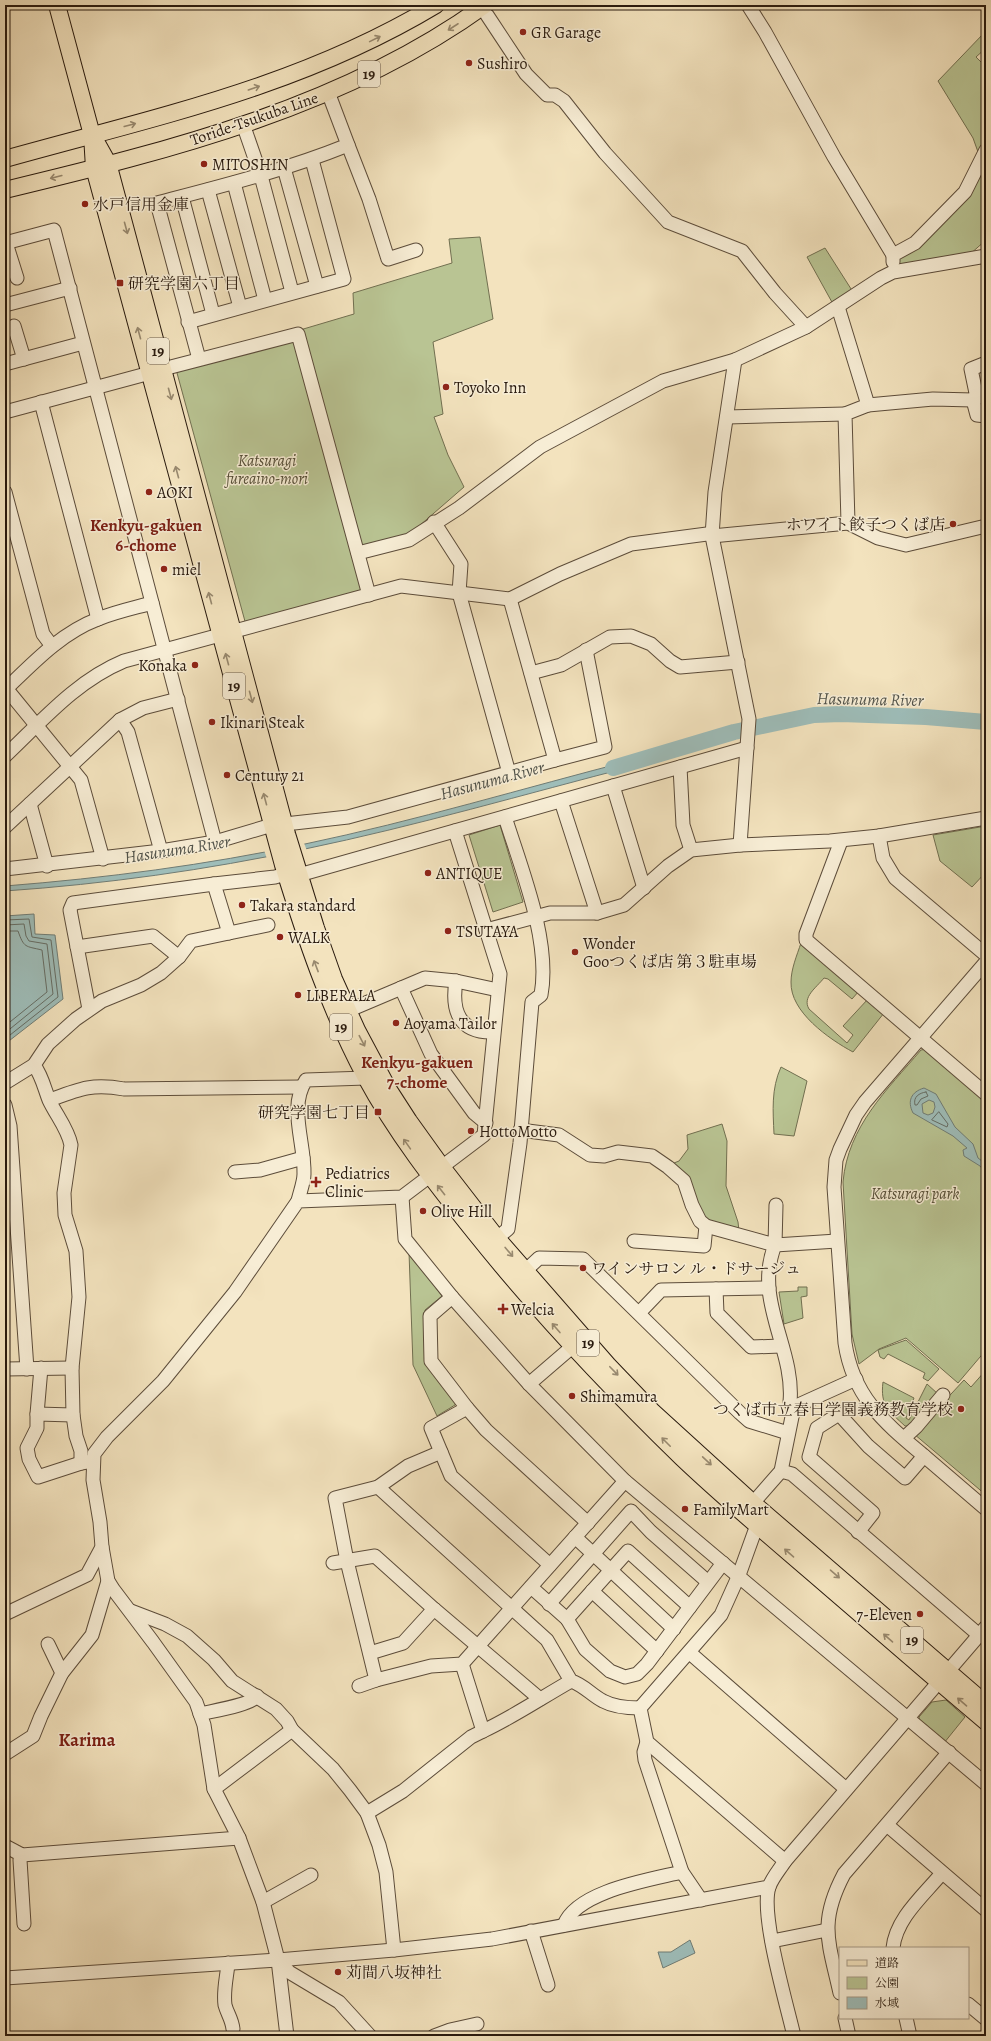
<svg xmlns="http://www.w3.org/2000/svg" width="991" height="2041" font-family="Alegreya,'Noto Serif JP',serif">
  <rect width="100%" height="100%" fill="#f3e3be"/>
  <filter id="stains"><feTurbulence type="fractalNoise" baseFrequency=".005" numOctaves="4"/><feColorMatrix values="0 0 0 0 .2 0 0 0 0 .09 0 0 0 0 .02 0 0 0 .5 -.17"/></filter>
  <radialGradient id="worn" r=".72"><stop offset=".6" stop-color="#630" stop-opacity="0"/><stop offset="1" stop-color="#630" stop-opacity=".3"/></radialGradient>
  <g fill="#b9c493" stroke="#716f50">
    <polygon points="984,33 986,35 986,48 976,57 986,67 986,146 978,152 973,138 938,81"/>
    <polygon points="984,168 986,169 986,240 969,255 903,268 898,262 899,256 970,194"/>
    <polygon points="480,237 493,319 433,342 443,414 434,417 448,455 464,487 411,533 362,547 300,330 354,314 353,293 452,263 449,239"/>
    <polygon points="825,248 853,292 833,304 807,257"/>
    <polygon points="291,339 295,342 362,588 361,592 246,625 177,373 180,370"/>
    <polygon points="500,825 523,902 493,912 469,835"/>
    <polygon points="986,826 986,872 972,887 940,861 933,835"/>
    <path d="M801,943l58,48 -7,8 -24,-20 -4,-1c-8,10 -22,19 -15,31l38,34 6,-8 -10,-9 25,-27 16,14 -31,39c-24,-13 -63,-40 -62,-70 0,-13 6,-27 10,-39z"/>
    <path d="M927,1049l59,51v250l-28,33 -52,-45 -27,11 -20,15 -7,-30 -9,-152c5,-56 44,-92 78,-132z"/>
    <path d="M781,1067l26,14 -13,55 -20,-2c-1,-23 -3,-45 7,-67z"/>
    <polygon points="722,1124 727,1141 726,1186 738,1222 739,1231 706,1221 669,1165 679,1161 688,1149 687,1135"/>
    <polygon points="409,1252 442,1296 425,1310 427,1363 457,1400 455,1405 437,1416 413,1365"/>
    <polygon points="798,1287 807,1287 807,1296 801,1297 803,1318 784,1324 779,1292 798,1291"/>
    <polygon points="906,1340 939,1369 928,1381 923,1378 925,1373 888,1354 884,1359 880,1357 878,1350"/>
    <polygon points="986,1370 986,1495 914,1434 964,1380 971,1387"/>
    <path d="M883,1382l31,16 -8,20 3,2 18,-36 11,10 -29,32h-4c-16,-15 -25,-20 -22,-44z"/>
    <polygon points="946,1700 965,1717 944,1743 920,1722 919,1717 932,1702"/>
  </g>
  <g fill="#9ebdb9" stroke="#6f7c75" fill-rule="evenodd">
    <path d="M633,760l1,6c-109,28 -218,60 -329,83 -99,21 -199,35 -300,42v-5c101,-8 201,-21 300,-42 110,-23 219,-56 328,-84z"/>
    <polygon points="34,914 35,934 55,935 63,999 5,1044 5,916"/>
    <path d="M924,1088l12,6 19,33 18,17 5,14 8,6v9l-6,-7 -16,-10 -1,-6 4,-2 -14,-12 -40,-23c-6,-12 -2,-21 11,-25zM929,1100l5,2 1,5 -2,6 -5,2 -5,-2 -1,-9z"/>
    <polygon points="690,1940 695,1953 663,1968 658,1952 671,1952"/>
  </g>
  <polygon fill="#f3e3be" points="304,843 307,851 267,859 264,850"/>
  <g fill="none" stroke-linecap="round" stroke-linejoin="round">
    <g stroke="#646c64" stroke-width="1">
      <polyline points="5,920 29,919 32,937 51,940 58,997 5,1039"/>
      <polyline points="5,925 24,924 26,936 29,941 47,944 53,994 5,1033"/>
      <path d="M5,931h13c6,17 7,15 24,19l5,42 -42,34"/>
      <path d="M926,1092l2,4 -7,3 -4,6h-2c-2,-8 4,-12 11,-13z"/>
      <polygon points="939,1112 948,1124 947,1127 932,1120"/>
    </g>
    <polyline stroke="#9ebdb9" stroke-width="16" points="613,768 734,732 814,715 841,714 926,717 986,722"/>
    <defs>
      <g id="minor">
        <polyline points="748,5 765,32 834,157 893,255"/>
        <polyline points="487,15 526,74 547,95 555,95 564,101 605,153 668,222 742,251 775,293 806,327"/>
        <polyline points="243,124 261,176 292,292"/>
        <polyline points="348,145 369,199 388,259 416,250"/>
        <polyline points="284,168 317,286"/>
        <polyline points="234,183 265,300"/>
        <polyline points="208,190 240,307"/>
        <polyline points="182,197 213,314"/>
        <polyline points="5,243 54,230 215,842"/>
        <polyline points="6,243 17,278"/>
        <polyline points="893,262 893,255 915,243 965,192 986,150"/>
        <polyline points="5,305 70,288"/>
        <polyline points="838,307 868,405 845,414 848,523"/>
        <polyline points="188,322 344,279 312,160"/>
        <polyline points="14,326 24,359"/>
        <path d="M199,359l-42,-156c65,-17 129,-33 191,-58l-20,-53"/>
        <polyline points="735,360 715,492 712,536 749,719 740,845"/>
        <polyline points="5,364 83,343"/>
        <polyline points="163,369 298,334 369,595"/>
        <polyline points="973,400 977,415 986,416"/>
        <polyline points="41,402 98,619"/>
        <polyline points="868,405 933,399 973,400 977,398 971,369 986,363"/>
        <polyline points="5,412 150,373"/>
        <polyline points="727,417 845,414"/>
        <polyline points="5,492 43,634 52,646"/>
        <polyline points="434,522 461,564 459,593 509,773"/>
        <polyline points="358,553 409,540 459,508 540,447 663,381 735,360 806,327 881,278 893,272 986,256"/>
        <polyline points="510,599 555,760 605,747 586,650"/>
        <polyline points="531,673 561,665 610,637 631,636 651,644 670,661 680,667 738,662"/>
        <polyline points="5,687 81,780 103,859"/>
        <path d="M5,690c28,-27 56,-57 93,-71 17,-7 36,-11 54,-16"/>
        <polyline points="120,720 128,732 161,851"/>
        <path d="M5,756c37,-35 71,-75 119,-95l277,-75 109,13 50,-25 71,-30 76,-10 5,2 136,-13 30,15 28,7 80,-19"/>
        <polyline points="680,767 683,825 691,850"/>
        <polyline points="613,786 644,888"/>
        <polyline points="561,801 597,913"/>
        <polyline points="30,804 47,866"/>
        <polyline points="285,824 348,817 555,760"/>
        <polyline points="5,827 120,720 143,708 178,699"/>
        <polyline points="879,836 883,858 895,878 986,955"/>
        <polyline points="841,841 806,934 806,940 986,1094"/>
        <polyline points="5,869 161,851 215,842 272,825"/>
        <polyline points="299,875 747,748"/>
        <polyline points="486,930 550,913 597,913 624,905 668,866 691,850 740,845 830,841 879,836 986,818"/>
        <polyline points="229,933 268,925"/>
        <polyline points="77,947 153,936 179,957"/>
        <path d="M986,962l-121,140 -9,13 -16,34 -4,11 -2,27 11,156c8,54 39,79 78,112 21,18 42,36 63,54"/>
        <path d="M456,981c-5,31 4,52 37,51"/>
        <polyline points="401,988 431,1054 474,1113 486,1123"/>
        <polyline points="89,1009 70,910 73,903 214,884"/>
        <polyline points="347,1011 425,978 456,981 498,990"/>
        <path d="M34,1065c8,11 10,22 15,35 7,15 19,29 22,45l-7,48 1,22 11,36 3,46 -7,71 1,47 3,21 5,15v12l12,-2"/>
        <polyline points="5,1083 34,1065 48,1044 76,1019 102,1001 141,985 161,973 179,957 191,941 229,933 214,884 275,877 286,874"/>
        <path d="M50,1100c29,-11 42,-17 74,-11l177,-2"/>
        <polyline points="5,1105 10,1126 27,1369"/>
        <polyline points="520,1130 559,1135 590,1155 604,1156 618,1152 652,1156 668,1167 684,1181 692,1205 700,1221 706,1226 775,1245 776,1205"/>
        <polyline points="235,1172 260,1170 303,1158"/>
        <polyline points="402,1197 405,1239 452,1297 529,1384 625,1481 986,1784"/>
        <path d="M298,1201c2,-9 6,-19 6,-27 1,-31 -16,-67 2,-94l60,-2"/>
        <path d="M497,1238l11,-9 12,-86 12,-141 9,-7c10,-54 -20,-127 -36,-178"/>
        <polyline points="634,1241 704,1246 706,1226"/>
        <polyline points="525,1271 539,1258 583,1259 740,1413 749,1421 788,1433"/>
        <polyline points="716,1289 717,1313 751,1347 781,1346"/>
        <polyline points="452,1297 430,1316 431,1361 467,1408 431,1428 451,1476 550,1565"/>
        <polyline points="639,1313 661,1290 769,1288"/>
        <polyline points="5,1369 72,1368"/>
        <polyline points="529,1384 572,1347"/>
        <path d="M794,1407l-4,-5c5,-53 -37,-102 -15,-157l62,-4"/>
        <polyline points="467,1408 486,1430 588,1523"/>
        <polyline points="37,1414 41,1368"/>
        <polyline points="73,1415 37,1414 37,1428 27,1448 29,1459 38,1477 81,1463"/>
        <polyline points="904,1438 916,1427 943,1395"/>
        <polyline points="441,1452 408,1466 378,1487 335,1498 347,1561 376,1680 431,1666 462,1664 625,1481"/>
        <polyline points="781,1471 792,1474 979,1635"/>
        <path d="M378,1487l169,153 24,41c13,4 20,14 32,20 11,6 25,7 37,7"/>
        <polyline points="753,1503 781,1471 794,1407 856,1379"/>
        <polyline points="757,1525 739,1575 721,1615 640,1708 647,1742 785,1861"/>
        <polyline points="858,1532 873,1513 809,1457 817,1428 839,1414 868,1446 905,1478 924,1456"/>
        <polyline points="575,1537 674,1629"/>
        <polyline points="102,1547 108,1581 113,1589 153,1642 196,1702 204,1725 214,1789 239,1838 263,1902 278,1960 287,2036"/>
        <polyline points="333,1563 375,1556 434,1609 540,1699"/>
        <polyline points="531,1587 567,1619 585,1649 610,1671 625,1677 637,1674 647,1664 723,1563"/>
        <polyline points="592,1591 657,1651"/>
        <polyline points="549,1604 631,1511 651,1532 708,1582"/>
        <polyline points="131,1611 165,1624 187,1636 214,1660 232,1681 276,1709 287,1721 292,1730 333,1769 350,1790 367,1813 379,1845 386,1872 394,1950"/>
        <polyline points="5,1614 87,1575 102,1547 100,1522 93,1480 94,1454 107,1437 163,1381 235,1292 298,1201 402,1197 484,1135 500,974 455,831"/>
        <polyline points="567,1619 628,1551 690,1607"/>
        <polyline points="48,1644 62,1673"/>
        <polyline points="370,1653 403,1643 434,1609"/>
        <polyline points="690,1653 846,1789"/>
        <path d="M462,1664l21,67c30,-14 58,-33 88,-50"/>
        <polyline points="359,1686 376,1680"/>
        <path d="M200,1714c12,-3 51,-9 57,-18"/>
        <polyline points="647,1742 644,1752 645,1760 682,1872 701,1900"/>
        <polyline points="5,1754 33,1736 41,1716 62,1673 92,1635 108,1581"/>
        <polyline points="214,1789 292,1730"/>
        <polyline points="367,1813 403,1791 471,1737 483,1731"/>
        <polyline points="887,1825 986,1910"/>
        <polyline points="5,1846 22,1855 239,1838"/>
        <polyline points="22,1855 20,1860 24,1924"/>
        <polyline points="263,1902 311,1875"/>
        <path d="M564,1925c13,-34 85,-45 118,-53"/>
        <polyline points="531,1931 548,1985"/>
        <polyline points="772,1941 827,1930"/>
        <path d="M893,1948c3,-30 31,-53 49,-75"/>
        <polyline points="278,1960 289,1972 339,2002 370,2036"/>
        <path d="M228,1963c-1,14 -5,27 -3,42 2,8 7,14 8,24"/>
        <polyline points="5,1978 278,1960 394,1950 492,1939 769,1887"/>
        <path d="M840,1993c-11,-50 -22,-70 4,-119l105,-122"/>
        <polyline points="968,2004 986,2019"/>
        <polyline points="845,2018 849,2036"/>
        <polyline points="906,2018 910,2036"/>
        <polyline points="434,2036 450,2030 477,2024"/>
        <path d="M794,2036c-7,-31 -34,-121 -25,-149 3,-9 11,-18 16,-26l201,-234"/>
      </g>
      <g id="major">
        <path d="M57,5l35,130 2,33 189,697c22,72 46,143 82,211 30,56 70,107 110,157 64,80 134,154 207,225 41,39 85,76 128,113 58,50 117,101 176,151"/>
        <polyline points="94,138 108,163 287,834 316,928 334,979 357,1030 389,1090 409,1121 442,1167 497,1238 608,1365 653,1412 753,1503 986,1704"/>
        <path d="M5,159c150,-42 295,-72 431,-154"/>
        <path d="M5,190c166,-40 339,-83 480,-185"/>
      </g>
    </defs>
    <use href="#minor" stroke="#5c4c3a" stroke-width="15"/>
    <use href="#major" stroke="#291a0e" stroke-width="18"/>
    <use href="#minor" stroke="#f7edd5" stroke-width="13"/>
    <use href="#major" stroke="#f3e3be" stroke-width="16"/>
  </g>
  <defs><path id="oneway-shaft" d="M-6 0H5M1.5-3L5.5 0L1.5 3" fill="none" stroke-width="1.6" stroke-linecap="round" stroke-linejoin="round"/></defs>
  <g stroke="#98896f">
    <use href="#oneway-shaft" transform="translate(453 27) rotate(147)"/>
    <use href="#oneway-shaft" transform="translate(375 39) rotate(-26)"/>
    <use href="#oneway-shaft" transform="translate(254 88) rotate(-19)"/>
    <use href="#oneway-shaft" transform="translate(130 125) rotate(-15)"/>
    <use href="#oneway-shaft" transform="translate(56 177) rotate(166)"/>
    <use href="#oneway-shaft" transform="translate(126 228) rotate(75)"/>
    <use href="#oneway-shaft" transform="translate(139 333) rotate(-105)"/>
    <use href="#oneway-shaft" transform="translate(170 394) rotate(75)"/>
    <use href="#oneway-shaft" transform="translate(177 472) rotate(-105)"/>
    <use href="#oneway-shaft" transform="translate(210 598) rotate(-105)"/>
    <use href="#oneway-shaft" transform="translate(227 659) rotate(-105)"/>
    <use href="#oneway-shaft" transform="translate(251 697) rotate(75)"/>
    <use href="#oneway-shaft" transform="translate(265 799) rotate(-105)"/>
    <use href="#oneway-shaft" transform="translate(316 966) rotate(-111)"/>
    <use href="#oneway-shaft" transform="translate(362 1041) rotate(62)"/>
    <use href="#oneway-shaft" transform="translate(407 1144) rotate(-125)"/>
    <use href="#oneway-shaft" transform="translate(441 1190) rotate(-128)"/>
    <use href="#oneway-shaft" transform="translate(509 1252) rotate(50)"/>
    <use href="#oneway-shaft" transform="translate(556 1328) rotate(-131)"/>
    <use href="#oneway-shaft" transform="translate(614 1371) rotate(46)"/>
    <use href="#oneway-shaft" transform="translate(666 1442) rotate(-135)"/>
    <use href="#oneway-shaft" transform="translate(707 1461) rotate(43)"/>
    <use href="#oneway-shaft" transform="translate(789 1553) rotate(-139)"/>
    <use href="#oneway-shaft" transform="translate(835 1574) rotate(41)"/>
    <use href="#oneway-shaft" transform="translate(888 1638) rotate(-139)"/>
    <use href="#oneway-shaft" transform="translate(962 1702) rotate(-139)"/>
  </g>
  <g fill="#8f2418" stroke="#f7edd5" stroke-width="1.5">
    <circle cx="523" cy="32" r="4"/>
    <circle cx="469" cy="63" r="4"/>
    <circle cx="204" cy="164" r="4"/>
    <circle cx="85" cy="204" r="4"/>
    <rect x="116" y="279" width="8" height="8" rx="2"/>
    <circle cx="446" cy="387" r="4"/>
    <circle cx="149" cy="492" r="4"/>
    <circle cx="953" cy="524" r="4"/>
    <circle cx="164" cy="569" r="4"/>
    <circle cx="195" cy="665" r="4"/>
    <circle cx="212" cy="722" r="4"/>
    <circle cx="227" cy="775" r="4"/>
    <circle cx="428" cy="873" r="4"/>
    <circle cx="242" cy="905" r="4"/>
    <circle cx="448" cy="931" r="4"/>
    <circle cx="280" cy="937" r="4"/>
    <circle cx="575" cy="952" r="4"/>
    <circle cx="298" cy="995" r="4"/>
    <circle cx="396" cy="1023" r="4"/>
    <rect x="374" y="1108" width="8" height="8" rx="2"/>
    <circle cx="471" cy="1131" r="4"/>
    <path d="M314 1176h4v4h4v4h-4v4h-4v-4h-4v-4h4z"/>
    <circle cx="423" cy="1211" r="4"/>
    <circle cx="583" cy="1268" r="4"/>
    <path d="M501 1303h4v4h4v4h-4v4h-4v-4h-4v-4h4z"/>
    <circle cx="572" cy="1396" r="4"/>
    <circle cx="961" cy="1409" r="4"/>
    <circle cx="685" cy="1509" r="4"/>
    <circle cx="920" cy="1614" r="4"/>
    <circle cx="338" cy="1972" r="4"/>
  </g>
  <g text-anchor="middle" stroke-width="3" stroke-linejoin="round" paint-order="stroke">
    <g fill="#f7edd5" stroke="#67594a" stroke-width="1">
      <rect x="358" y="61" width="22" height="26" rx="3"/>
      <rect x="147" y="338" width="22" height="26" rx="3"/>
      <rect x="223" y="673" width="22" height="26" rx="3"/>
      <rect x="330" y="1014" width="22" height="26" rx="3"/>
      <rect x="577" y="1330" width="22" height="26" rx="3"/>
      <rect x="901" y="1627" width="22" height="26" rx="3"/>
    </g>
    <g font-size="15" font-weight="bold" fill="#291a0e">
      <text x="369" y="79">19</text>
      <text x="158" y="356">19</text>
      <text x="234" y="691">19</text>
      <text x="341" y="1032">19</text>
      <text x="588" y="1348">19</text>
      <text x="912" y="1645">19</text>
    </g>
    <g font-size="16" fill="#291a0e" stroke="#f7edd5" text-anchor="start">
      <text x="531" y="38">GR Garage</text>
      <text x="477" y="69">Sushiro</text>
      <text x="212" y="170">MITOSHIN</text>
      <text x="93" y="210">水戸信用金庫</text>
      <text x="128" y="289">研究学園六丁目</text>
      <text x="454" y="393">Toyoko Inn</text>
      <text x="157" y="498">AOKI</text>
      <text x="945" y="530" text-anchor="end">ホワイト餃子つくば店</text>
      <text x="172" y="575">miel</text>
      <text x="187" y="671" text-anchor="end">Konaka</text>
      <text x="220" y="728">Ikinari Steak</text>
      <text x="235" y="781">Century 21</text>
      <text x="436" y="879">ANTIQUE</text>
      <text x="250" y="911">Takara standard</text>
      <text x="456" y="937">TSUTAYA</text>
      <text x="288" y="943">WALK</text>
      <text x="583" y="949">Wonder<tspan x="583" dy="18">Gooつくば店 第３駐車場</tspan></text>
      <text x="306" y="1001">LIBERALA</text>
      <text x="404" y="1029">Aoyama Tailor</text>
      <text x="370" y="1118" text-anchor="end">研究学園七丁目</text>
      <text x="479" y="1137">HottoMotto</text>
      <text x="325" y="1179">Pediatrics<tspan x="325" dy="18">Clinic</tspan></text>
      <text x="431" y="1217">Olive Hill</text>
      <text x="591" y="1274">ワインサロン ル・ドサージュ</text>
      <text x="511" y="1315">Welcia</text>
      <text x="580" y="1402">Shimamura</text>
      <text x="953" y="1415" text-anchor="end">つくば市立春日学園義務教育学校</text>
      <text x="693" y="1515">FamilyMart</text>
      <text x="912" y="1620" text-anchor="end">7-Eleven</text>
      <text x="346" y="1978">苅間八坂神社</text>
    </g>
    <g font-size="16" fill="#291a0e" stroke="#f7edd5">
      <text transform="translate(254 118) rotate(-19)" y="6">Toride-Tsukuba Line</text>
    </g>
    <g font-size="16" font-style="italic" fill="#544d36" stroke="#f7edd5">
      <text x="267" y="466">Katsuragi<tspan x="267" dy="18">fureaino-mori</tspan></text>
      <text x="915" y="1199">Katsuragi park</text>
    </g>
    <g font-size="17" font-weight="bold" fill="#7a1f14" stroke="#f7edd5">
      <text x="146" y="531">Kenkyu-gakuen<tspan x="146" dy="20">6-chome</tspan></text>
      <text x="417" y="1068">Kenkyu-gakuen<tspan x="417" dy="20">7-chome</tspan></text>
    </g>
    <g font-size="17" font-style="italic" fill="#52534a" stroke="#f7edd5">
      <text transform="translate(870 699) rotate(1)" y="6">Hasunuma River</text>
      <text transform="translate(492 780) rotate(-15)" y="6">Hasunuma River</text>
      <text transform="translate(177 849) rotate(-9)" y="6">Hasunuma River</text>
    </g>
    <g font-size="18" font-weight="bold" fill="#7a1f14" stroke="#f7edd5">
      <text x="87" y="1746">Karima</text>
    </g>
  </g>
  <rect width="991" height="2041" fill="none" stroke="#f3e3be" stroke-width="20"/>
  <rect x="6" y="6" width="979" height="2029" fill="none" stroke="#291a0e" stroke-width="2"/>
  <rect x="10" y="10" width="971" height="2021" fill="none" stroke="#291a0e"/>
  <rect x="839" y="1947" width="130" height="72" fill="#f7edd5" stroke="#a59985"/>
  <rect x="847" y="1960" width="20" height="6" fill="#f3e3be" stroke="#a59985"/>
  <text x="875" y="1967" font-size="12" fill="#291a0e">道路</text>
  <rect x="847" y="1977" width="20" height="12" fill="#b9c493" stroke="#a59985"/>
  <text x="875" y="1987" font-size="12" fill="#291a0e">公園</text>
  <rect x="847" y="1997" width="20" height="12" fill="#9ebdb9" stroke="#a59985"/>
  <text x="875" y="2007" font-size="12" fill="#291a0e">水域</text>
  <rect width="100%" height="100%" filter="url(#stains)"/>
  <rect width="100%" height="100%" fill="url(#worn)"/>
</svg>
